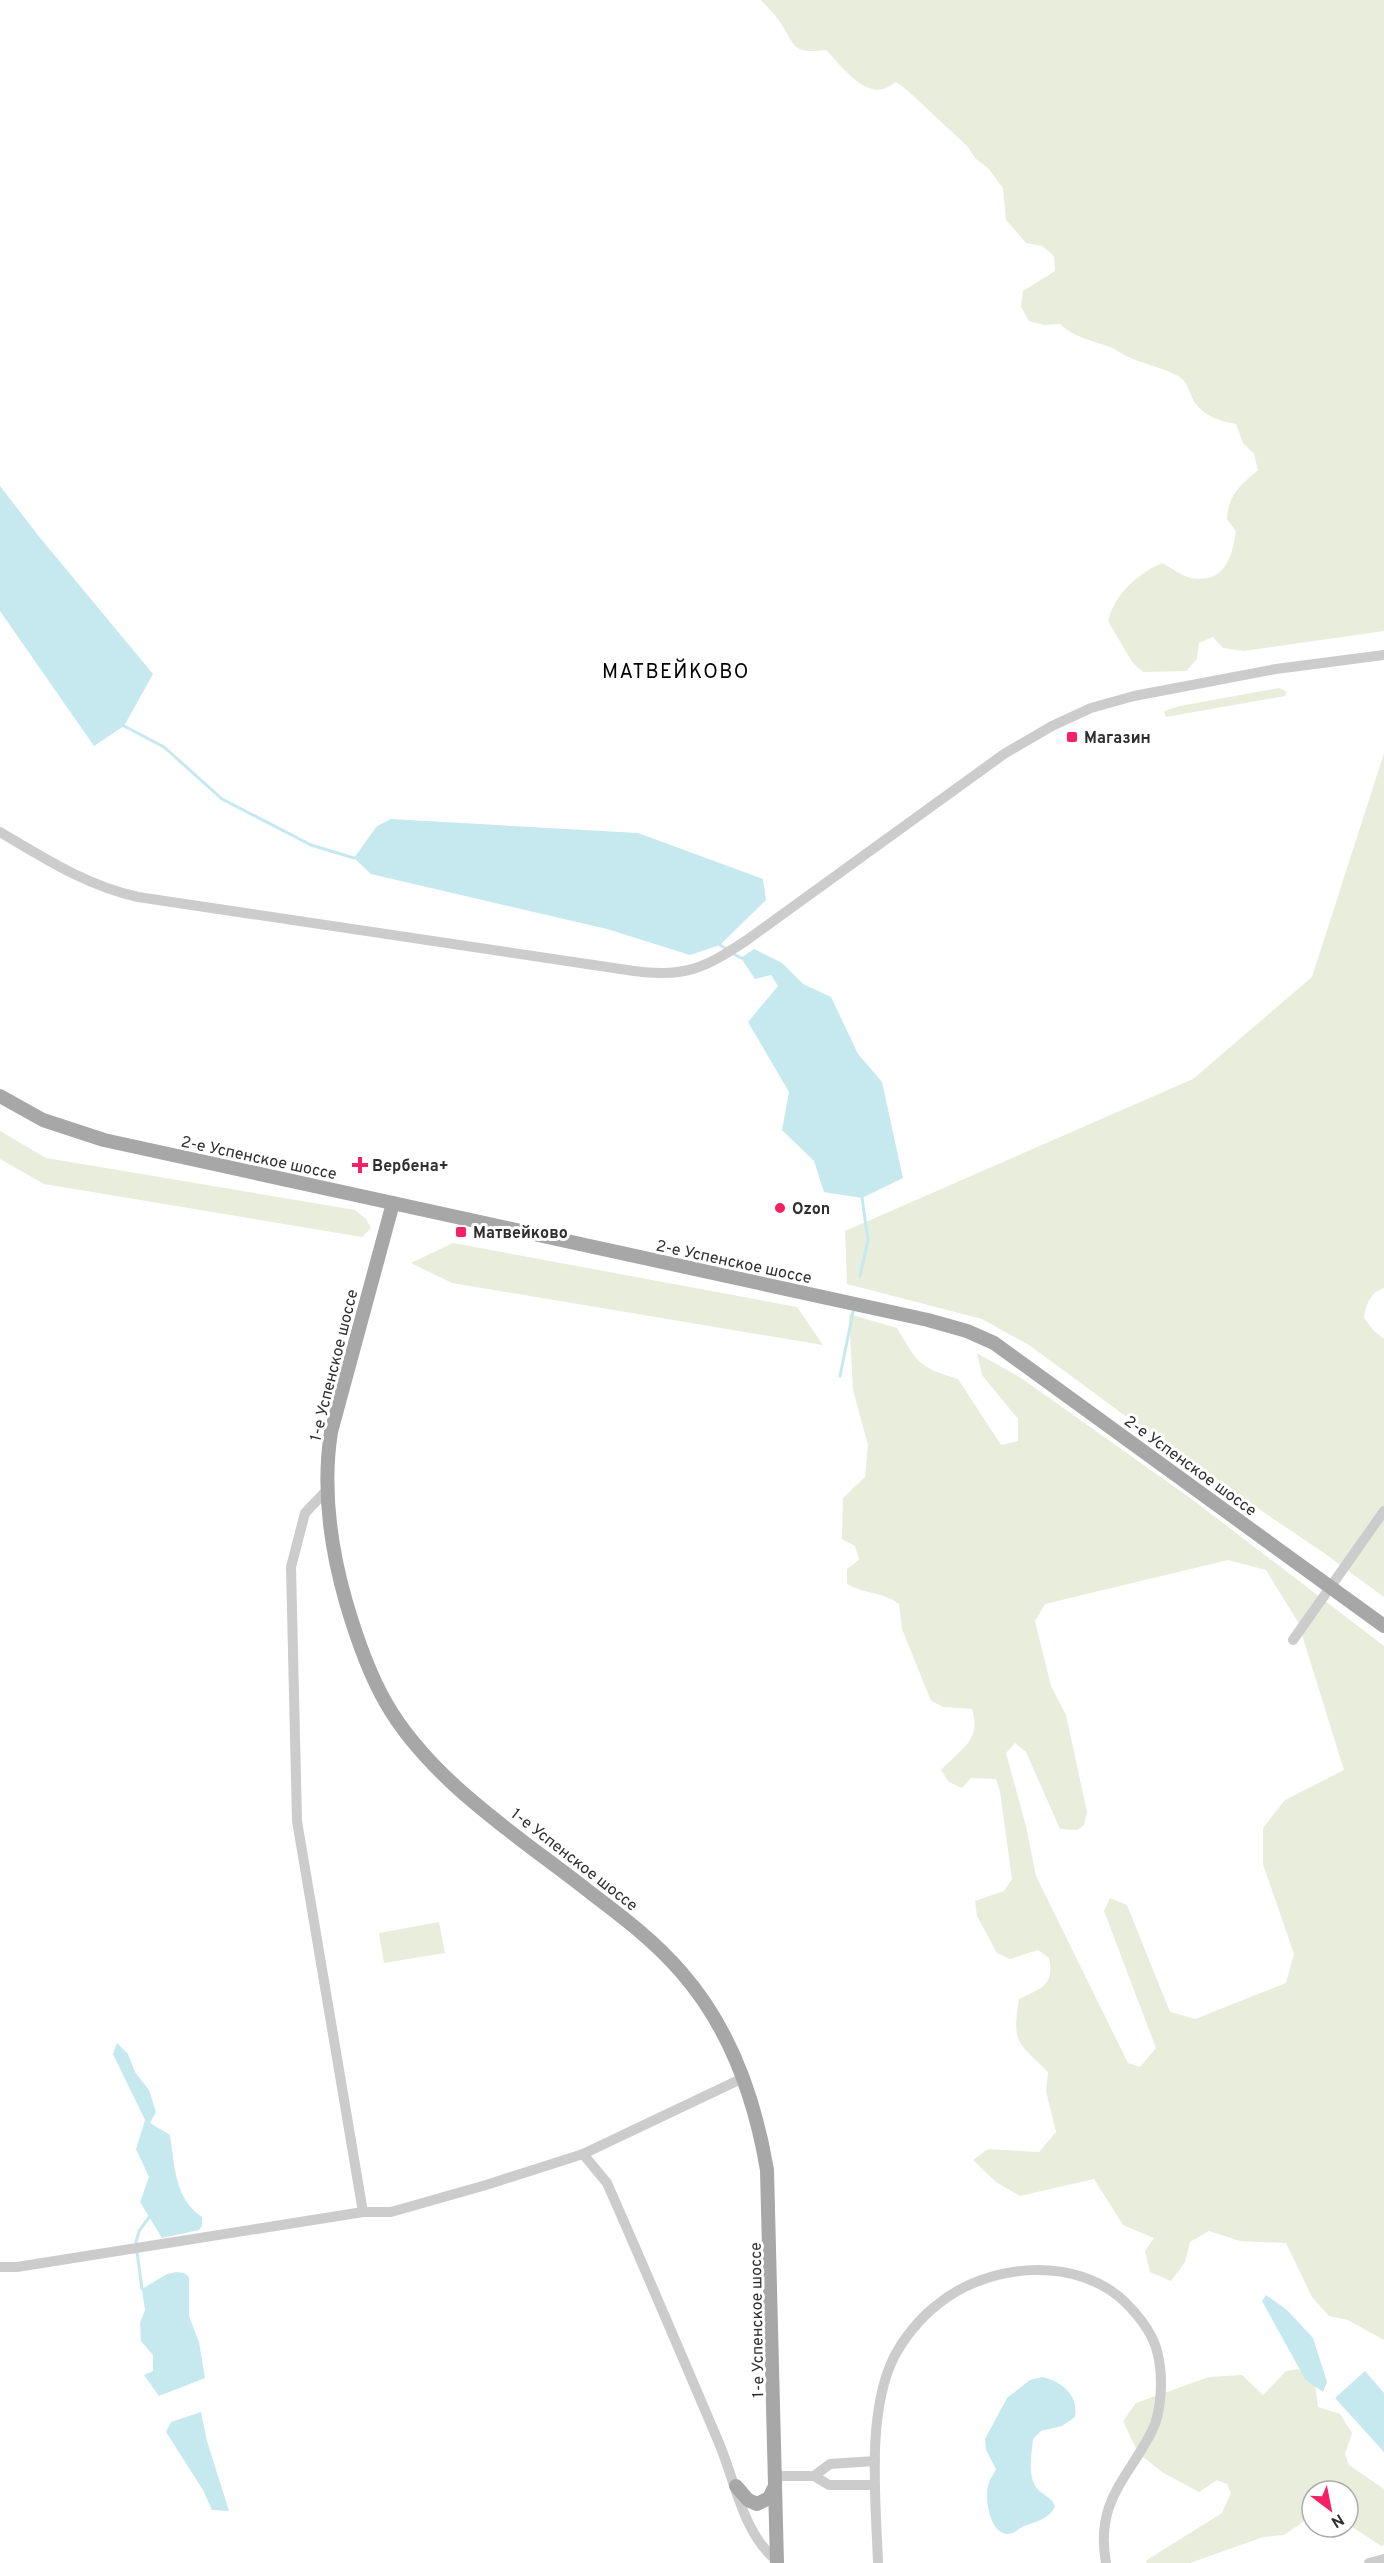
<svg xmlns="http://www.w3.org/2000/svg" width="1384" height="2563" font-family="Overpass,sans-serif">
  <rect width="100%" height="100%" fill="#fff"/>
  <g fill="#e9eddb" fill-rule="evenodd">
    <path d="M761,0h623v631l-141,20 -20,-3 -10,-11 -14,6 -2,16 -11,12 -43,1 -11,-10 -24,-41c7,-27 29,-47 54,-58 8,4 20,13 29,15 34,6 41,-21 45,-47l-9,-12c2,-26 13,-33 31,-49l-4,-16 -11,-11 -7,-19c-15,-3 -31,-7 -41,-21 -6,-9 -6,-21 -17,-27 -16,-9 -35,-12 -52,-20 -6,-3 -10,-7 -16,-9 -19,-7 -35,-9 -50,-23l-16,1 -15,-4 -8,-14 2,-16 32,-20 -1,-15 -12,-10 -16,-3 -20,-23 -3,-32 -15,-20 -12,-9 -9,-13 -59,-55 -12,-9c-4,2 -8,6 -13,7 -21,6 -44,-26 -57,-39 -35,4 -30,-4 -46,-28 -5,-8 -13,-15 -19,-22z"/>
    <polygon points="1279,688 1287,692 1285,696 1166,717 1164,711 1180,706"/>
    <path d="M1384,753v535c-14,5 -18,16 -20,30l10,13 10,8v258l-60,-44 -151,-102 -144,-106 -47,-26 -135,-35 -2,-53 348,-152 119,-102z"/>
    <polygon points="0,1131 46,1158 355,1210 366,1219 371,1228 362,1237 44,1184 0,1159"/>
    <polygon points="453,1243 797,1307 823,1345 452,1283 411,1263"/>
    <path d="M849,1314l48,14c21,35 21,39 61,51l43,66 17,-4v-22l-36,-44 -5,-22 44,25 172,122 191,146v694l-36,-20 -19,-4 -17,-19 -26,-54 -46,-2 -31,-10 -19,11 -5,20 -14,19 -21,-9 -5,-21 9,-13 -31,-13 -29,-46 -74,17 -24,-14 -23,-22 15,-11 51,3 17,-20 -10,-41 2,-19c-31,-31 -36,-28 -29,-73 22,-11 36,-13 30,-41l-11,-8 -28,9 -13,-6 -20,-37 -2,-15 29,-10 8,-12 -12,-87 -4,-13 -25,-1 -9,10 -13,-6 -8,-12c20,-21 41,-30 31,-61l-28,-2 -13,-6 -29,-72 -3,-25c-16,-12 -35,-10 -52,-20v-15l12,-9 -4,-14 -13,-7 1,-41 22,-21 3,-32 -15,-55zM1228,1560l38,10 32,52 46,148 -59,30 -22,28v36l31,90 -8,29 -91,36 -25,-7 -43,-107 -17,-7 -6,13 52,137 -16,19 -12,-4 -92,-187 -10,-50 -20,-73 9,-10 11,9 34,77 17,1 7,-5 3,-13 -21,-97 -15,-29 -16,-65 10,-17z"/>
    <polygon points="439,1922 445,1953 384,1963 379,1933"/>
    <polygon points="1297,2369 1314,2375 1318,2407 1340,2414 1352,2433 1345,2454 1349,2465 1384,2489 1384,2545 1381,2546 1348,2524 1348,2491 1312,2491 1312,2516 1284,2535 1263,2537 1190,2563 1146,2563 1147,2560 1222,2513 1231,2493 1227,2484 1217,2480 1199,2492 1162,2472 1138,2453 1123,2421 1136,2403 1209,2377 1242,2375 1263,2395 1286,2371"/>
  </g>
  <g fill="#c5e9ef">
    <polygon points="0,486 41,539 153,674 124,726 94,746 0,611"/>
    <polygon points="391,819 638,833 763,879 766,900 720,945 690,955 607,929 371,874 354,858 377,826"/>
    <polygon points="754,949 782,963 803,984 831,997 858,1054 882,1082 903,1178 862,1198 824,1192 814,1161 782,1130 789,1092 748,1022 778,986 771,975 755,979 741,958"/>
    <path d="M117,2043l11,11 7,18 14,18 7,22 -6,11 20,12c5,31 4,63 32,82v9l-3,4 -37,8 -22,-36 9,-25 -13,-28 9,-29 -32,-66z"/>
    <polygon points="176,2272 184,2273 189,2277 189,2316 199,2342 205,2378 159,2396 144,2375 153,2371 153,2355 141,2341 140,2323 145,2310 142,2289 167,2274"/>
    <polygon points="1266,2295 1287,2310 1313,2338 1327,2382 1323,2392 1305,2379 1262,2301"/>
    <polygon points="1365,2371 1384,2393 1384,2452 1335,2398"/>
    <path d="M1042,2377c20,4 37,19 33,40l-13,9 -21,5 -8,8c-1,15 -6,34 3,48 5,8 17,10 19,20 -6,12 -20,15 -31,19 -5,2 -11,9 -17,8 -18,-2 -22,-35 -19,-48 1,-6 6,-12 8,-17l-10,-19 -1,-11 22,-41 23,-18z"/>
    <polygon points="201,2412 207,2441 229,2511 212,2510 203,2490 166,2432 171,2422"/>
  </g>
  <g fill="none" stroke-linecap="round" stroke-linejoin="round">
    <g stroke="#c5e9ef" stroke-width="3">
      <polyline points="124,726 164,747 222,799 311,845 354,858"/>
      <polyline points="720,945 727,949"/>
      <polyline points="732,953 741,958"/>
      <polyline points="860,1276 868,1240 862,1198"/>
      <polyline points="840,1376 853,1312"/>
      <polyline points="136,2242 139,2231 150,2216"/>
      <polyline points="137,2252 142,2289"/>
    </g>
    <g stroke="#ccc" stroke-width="10">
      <path d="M0,832c44,26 87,54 138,65l496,74c51,7 71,-3 113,-31l257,-186 48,-28 39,-18 43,-12 142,-27 108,-14"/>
      <polyline points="326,1491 305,1513 291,1567 297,1821 363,2212 391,2212 486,2185 583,2154 743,2078"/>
      <polyline points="1293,1640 1384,1511"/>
      <path d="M583,2154l24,29c38,86 75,173 112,260 16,38 24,90 57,117"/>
      <polyline points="0,2267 17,2267 363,2212"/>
      <polyline points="775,2476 814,2476 829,2485 875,2485"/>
      <polyline points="814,2476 830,2464 875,2461"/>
      <path d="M878,2563c-2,-61 -12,-150 16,-206 10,-19 26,-39 43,-52 50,-42 139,-50 188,-3 14,14 29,33 33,53 5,22 4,56 -6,76 -25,49 -57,70 -46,132"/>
      <polyline points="1369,2563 1384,2559"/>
    </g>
    <g stroke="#a7a7a7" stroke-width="14">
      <polyline points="0,1096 43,1120 104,1140 928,1320 967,1331 994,1343 1384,1626"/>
      <path d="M393,1203l-62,229c-9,58 -1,114 15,170 10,34 22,70 40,101 44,77 132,133 201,187 33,25 68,51 95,83 48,55 73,126 85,197l10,393"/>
      <polyline points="736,2486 748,2500 757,2504 769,2498 775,2486"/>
    </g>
  </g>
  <g fill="#f72064" stroke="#fff" stroke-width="2">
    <rect x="1066" y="731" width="12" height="12" rx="3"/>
    <path d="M357 1156h6v6h6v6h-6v6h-6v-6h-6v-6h6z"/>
    <circle cx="780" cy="1208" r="6"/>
    <rect x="455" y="1226" width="12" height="12" rx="3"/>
  </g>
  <g text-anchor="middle" stroke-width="6" stroke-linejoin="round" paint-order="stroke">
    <g font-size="16" font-weight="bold" fill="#2f2f2f" stroke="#fff" text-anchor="start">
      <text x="1084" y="743">Магазин</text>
      <text x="372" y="1171">Вербена+</text>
      <text x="792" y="1214">Ozon</text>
      <text x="473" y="1238">Матвейково</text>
    </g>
    <g font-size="16" fill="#2f2f2f" stroke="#fff">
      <text transform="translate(259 1157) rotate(12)" y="6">2-е Успенское шоссе</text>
      <text transform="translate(734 1261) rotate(12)" y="6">2-е Успенское шоссе</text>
      <text transform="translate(333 1365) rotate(-76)" y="6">1-е Успенское шоссе</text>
      <text transform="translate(1191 1465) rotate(36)" y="6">2-е Успенское шоссе</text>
      <text transform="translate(575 1859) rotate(38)" y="6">1-е Успенское шоссе</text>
      <text transform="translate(756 2320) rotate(-91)" y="6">1-е Успенское шоссе</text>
    </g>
    <g font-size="20" letter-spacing="1.5" fill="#000" stroke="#fff">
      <text x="676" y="678">МАТВЕЙКОВО</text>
    </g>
  </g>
  <g transform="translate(1330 2509) rotate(148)"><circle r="28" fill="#ffffff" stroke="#acacac" stroke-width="1.5"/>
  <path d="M0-4.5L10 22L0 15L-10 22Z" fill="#f72064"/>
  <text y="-9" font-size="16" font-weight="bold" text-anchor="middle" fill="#2f2f2f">N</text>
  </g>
</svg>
